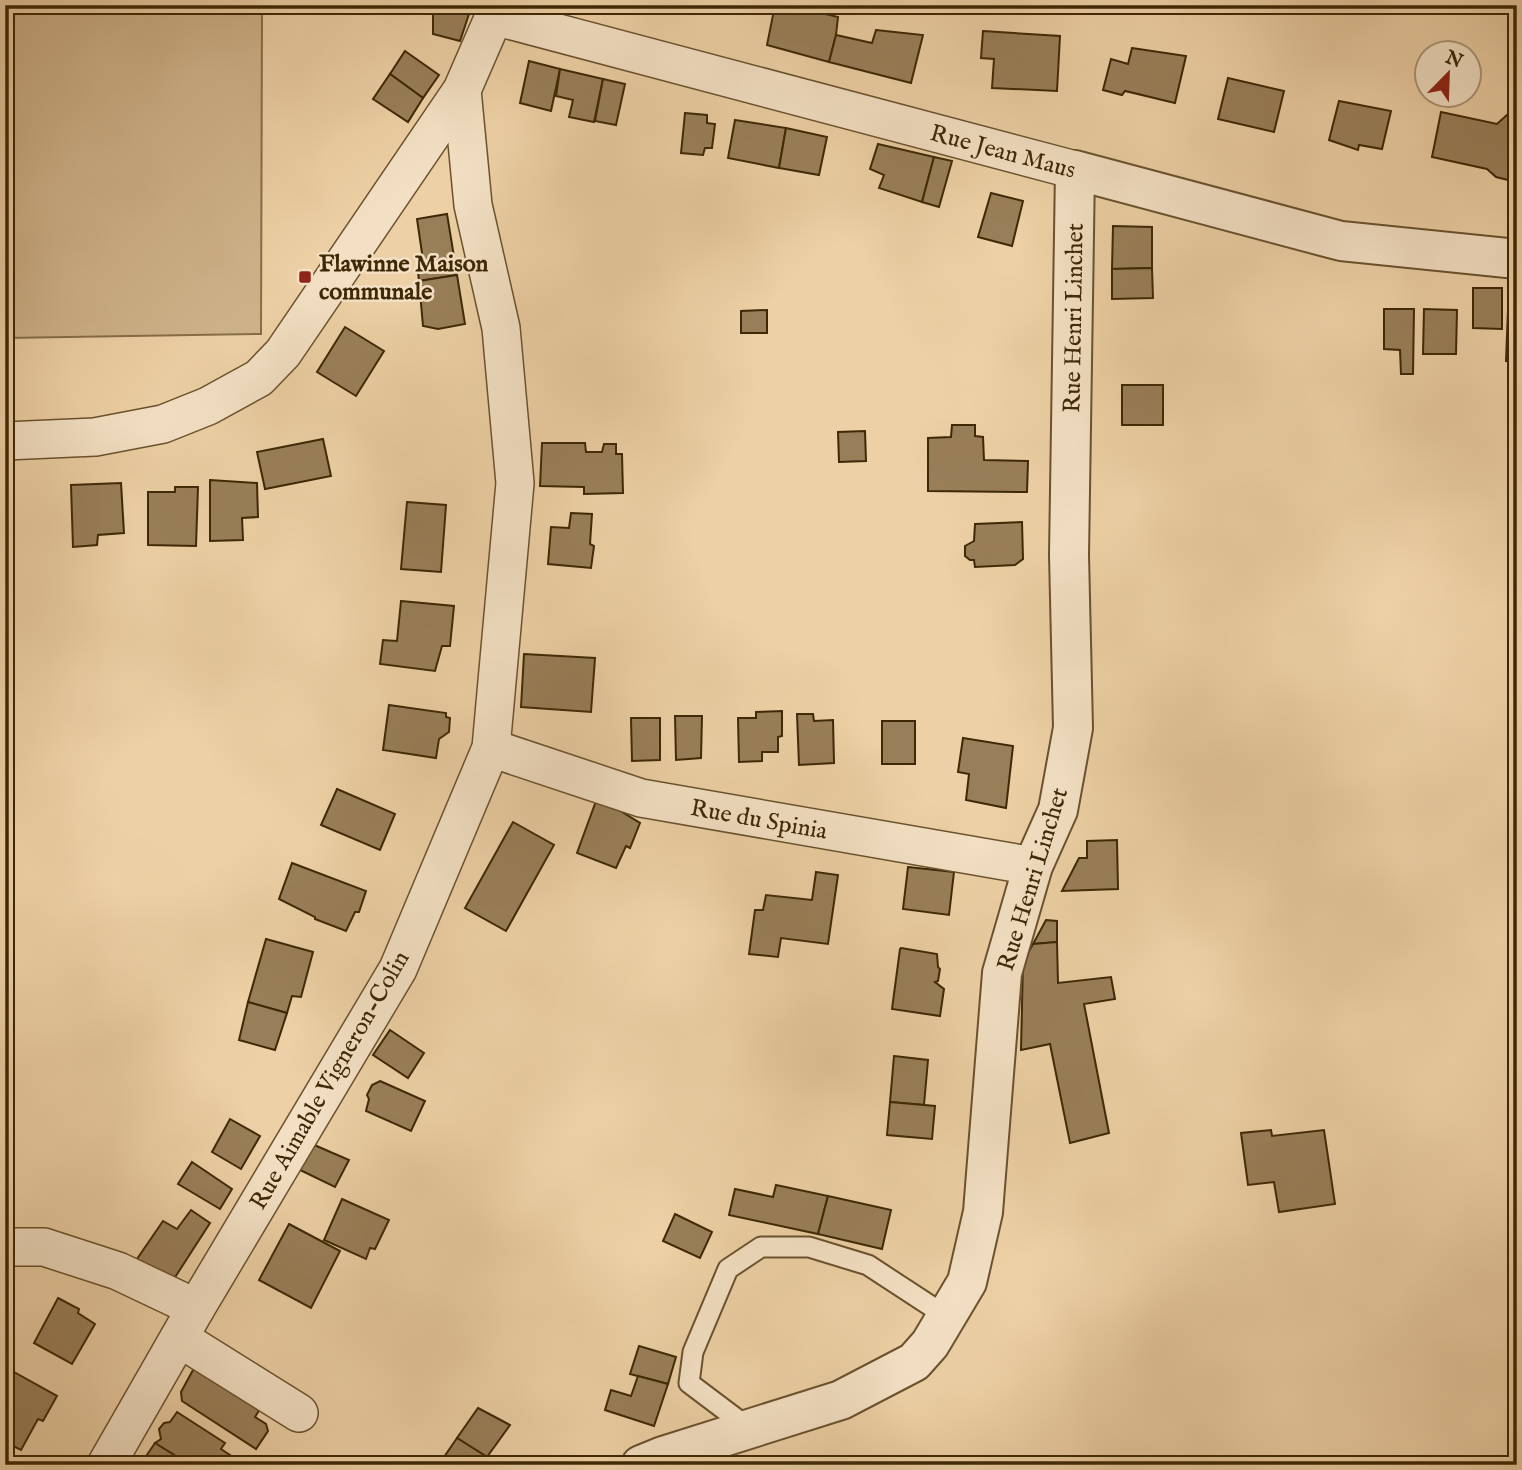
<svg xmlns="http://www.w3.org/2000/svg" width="1522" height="1470" font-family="'IM FELL English',serif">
  <rect width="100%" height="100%" fill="#edd0a5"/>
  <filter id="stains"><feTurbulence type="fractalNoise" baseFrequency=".00286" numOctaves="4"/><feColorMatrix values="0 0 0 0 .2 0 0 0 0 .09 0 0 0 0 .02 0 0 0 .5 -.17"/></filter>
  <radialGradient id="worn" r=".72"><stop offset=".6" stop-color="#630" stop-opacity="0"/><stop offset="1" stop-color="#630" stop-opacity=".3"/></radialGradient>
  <polygon fill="#cfb38a" stroke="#866e48" stroke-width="2" points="5,5 262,5 261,334 5,338"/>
  <g fill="#997f59" stroke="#3e2806" stroke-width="2">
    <polygon points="433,5 439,5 469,14 460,41 433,34"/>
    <polygon points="439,5 471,5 469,14"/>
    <polygon points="562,5 598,5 599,7 581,12 563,8"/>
    <polygon points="775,5 789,5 838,17 836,35 829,62 767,45"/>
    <polygon points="876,30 923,35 911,83 829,62 836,35 872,43"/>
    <polygon points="983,31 1060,36 1057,91 992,88 994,59 981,58"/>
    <polygon points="1132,48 1186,56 1175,103 1125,91 1122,95 1103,90 1111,59 1128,64"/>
    <polygon points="405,51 439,75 423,98 390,74"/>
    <polygon points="529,61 560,69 551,111 520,103"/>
    <polygon points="560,69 603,79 594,122 569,117 573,100 556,96"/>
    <polygon points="390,74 423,98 408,122 373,99"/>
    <polygon points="1228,78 1284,91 1274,132 1218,119"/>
    <polygon points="603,79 625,84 616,125 595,121"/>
    <polygon points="1339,101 1391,111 1382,149 1359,145 1358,150 1329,140"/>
    <polygon points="1441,112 1497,124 1509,113 1517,114 1516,182 1496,177 1487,169 1432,157"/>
    <polygon points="685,113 707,115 707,123 715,124 712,148 705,148 703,155 681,153"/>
    <polygon points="735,120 786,128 779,168 728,158"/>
    <polygon points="786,128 827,137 819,175 779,168"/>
    <polygon points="878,144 934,157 922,202 879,188 884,175 870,169"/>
    <polygon points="934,157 952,161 939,207 922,202"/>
    <polygon points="991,193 1023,201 1012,246 978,237"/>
    <polygon points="447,214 457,275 419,281 417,262 423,260 417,219"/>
    <polygon points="1113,226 1152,227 1152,268 1112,269"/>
    <polygon points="1152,268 1153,298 1112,299 1112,269"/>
    <polygon points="457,275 465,324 438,329 423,326 419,281"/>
    <polygon points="1473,288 1502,288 1502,329 1473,328"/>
    <polygon points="1384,309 1414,309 1413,374 1401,374 1400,350 1384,349"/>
    <polygon points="1424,309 1457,310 1456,354 1423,354"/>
    <polygon points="767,310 767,333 741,333 741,311"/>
    <polygon points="1508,310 1517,310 1517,362 1506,361"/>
    <polygon points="345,327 384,351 356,396 317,372"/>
    <rect x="1122" y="385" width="41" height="40"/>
    <polygon points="952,425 975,425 975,436 983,437 984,460 1028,461 1027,492 928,491 928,438 951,437"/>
    <polygon points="865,431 866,461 839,462 838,432"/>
    <polygon points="323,439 331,476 265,489 257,452"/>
    <polygon points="542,443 585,443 586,452 602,452 604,444 616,444 616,454 622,454 623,493 584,494 584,487 540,486"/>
    <polygon points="210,480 257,483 258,517 242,518 243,540 210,541"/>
    <polygon points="121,483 124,533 98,535 97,545 73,547 71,485"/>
    <polygon points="175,487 198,487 196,546 148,545 148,492 175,492"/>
    <polygon points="407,502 446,505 441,572 401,569"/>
    <polygon points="571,513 592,514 590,544 594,546 591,568 548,564 551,527 569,528"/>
    <polygon points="1022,522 1023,559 1015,565 975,567 974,560 970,560 965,556 965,546 974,541 975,524"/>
    <polygon points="401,601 454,606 450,646 442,646 435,671 380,664 383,640 397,641"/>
    <polygon points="524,654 595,658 591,712 521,707"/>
    <polygon points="389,705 446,713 446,717 450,718 449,732 439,739 436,758 383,750"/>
    <polygon points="782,711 782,736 778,737 778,752 762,752 762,761 739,762 738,718 756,718 756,712"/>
    <polygon points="797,714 813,714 814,721 833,720 834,763 799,765"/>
    <polygon points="675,716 702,716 701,758 676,760"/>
    <polygon points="631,718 660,718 660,760 632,761"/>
    <rect x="882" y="721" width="33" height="43"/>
    <polygon points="963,738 1013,746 1006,808 966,800 969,774 958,772"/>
    <polygon points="337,789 395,814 380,850 321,825"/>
    <polygon points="596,801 617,809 640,823 630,848 626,846 616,868 577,853"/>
    <polygon points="513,822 554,845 506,931 465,908"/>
    <polygon points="1117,840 1118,889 1062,891 1079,858 1087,858 1087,841"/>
    <polygon points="292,863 366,891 359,912 355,912 346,931 315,919 315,917 279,899"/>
    <polygon points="908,867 954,872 949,915 903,909"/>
    <polygon points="816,872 838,875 828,944 781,938 778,957 749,954 755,910 763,910 766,895 812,900"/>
    <polygon points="1046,920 1057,921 1057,942 1033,944"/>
    <polygon points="266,939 313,952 301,997 292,996 287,1013 248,1002"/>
    <polygon points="1057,942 1058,983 1111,977 1115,999 1084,1004 1109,1133 1070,1143 1050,1044 1021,1050 1023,962 1033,944"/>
    <polygon points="901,948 937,954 938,967 940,969 938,981 935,982 944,989 940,1016 892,1009 900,949"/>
    <polygon points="248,1002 287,1013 275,1050 239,1040"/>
    <polygon points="390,1030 424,1053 408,1078 373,1055"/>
    <polygon points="894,1056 928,1060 924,1105 890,1102"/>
    <polygon points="380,1081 425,1101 411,1131 366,1111 369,1099 367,1095 372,1085"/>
    <polygon points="890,1102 935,1106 932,1139 887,1135"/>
    <polygon points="230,1119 260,1136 241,1169 212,1152"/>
    <polygon points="1271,1130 1272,1136 1324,1130 1335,1204 1279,1212 1274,1182 1248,1185 1241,1133"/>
    <polygon points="312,1144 349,1160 335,1187 298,1169"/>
    <polygon points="192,1162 232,1189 220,1209 178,1184"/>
    <polygon points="776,1185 828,1196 818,1234 729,1215 735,1189 773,1197"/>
    <polygon points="828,1196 891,1210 882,1249 818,1234"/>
    <polygon points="342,1199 389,1220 375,1249 370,1248 366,1259 324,1240"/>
    <polygon points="191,1210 210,1223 172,1282 137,1259 163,1221 177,1229"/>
    <polygon points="675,1214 712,1232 700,1258 663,1241"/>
    <polygon points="289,1224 340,1251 311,1308 259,1280"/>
    <polygon points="58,1298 79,1309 78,1313 95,1324 72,1364 34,1343"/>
    <polygon points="639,1346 676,1357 668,1384 630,1374"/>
    <polygon points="5,1367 57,1396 43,1421 38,1419 21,1450 5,1442"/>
    <polygon points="205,1369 260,1409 255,1417 266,1424 268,1431 256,1449 182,1401 181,1392 193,1370"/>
    <polygon points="638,1376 668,1384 654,1426 605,1410 611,1390 631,1396"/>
    <polygon points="478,1408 510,1425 487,1457 457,1438"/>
    <polygon points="177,1412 225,1443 221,1449 233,1457 228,1465 190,1465 155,1443 161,1439 159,1429 164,1423 170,1422"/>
    <polygon points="457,1438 487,1457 482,1465 442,1465 440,1463"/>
    <polygon points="155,1443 190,1465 140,1465"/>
  </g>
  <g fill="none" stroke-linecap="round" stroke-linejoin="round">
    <defs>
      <polyline id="service" points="750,1429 689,1383 693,1352 728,1269 761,1247 809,1247 868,1265 946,1316"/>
      <g id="minor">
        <polyline points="494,16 1075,170"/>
        <polyline points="5,441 95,437 163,424 208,406 259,378 283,353 462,90 499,5"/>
        <polyline points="491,748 641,798 1033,866"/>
        <polyline points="5,1247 44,1247 118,1271 196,1308"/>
        <polyline points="179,1338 299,1413"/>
        <polyline points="106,1465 196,1308 398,969 491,748 515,483 501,328 473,205 462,90"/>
      </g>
      <polyline id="tertiary" points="641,1465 663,1456 841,1400 914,1362 930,1344 967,1282 983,1212 1002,973 1033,866 1058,810 1073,728 1069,555 1075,170 1341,241 1517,259"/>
    </defs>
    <use href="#service" stroke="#6a522e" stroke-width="23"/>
    <use href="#minor" stroke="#6a522e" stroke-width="40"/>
    <use href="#tertiary" stroke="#6a522e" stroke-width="42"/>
    <use href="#service" stroke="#f3e0c4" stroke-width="19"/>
    <use href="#minor" stroke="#f3e0c4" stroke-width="37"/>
    <use href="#tertiary" stroke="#f3e0c4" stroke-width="38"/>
  </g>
  <rect fill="#8f2418" stroke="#f3e0c4" stroke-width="2.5" x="298" y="270" width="14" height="14" rx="3.5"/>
  <g text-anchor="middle" stroke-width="5" stroke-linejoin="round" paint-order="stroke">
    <g font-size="24" fill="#3e2806" stroke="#f3e0c4">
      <text transform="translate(1003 151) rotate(15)" y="8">Rue Jean Maus</text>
      <text transform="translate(1073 318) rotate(-89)" y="8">Rue Henri Linchet</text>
      <text transform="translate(759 819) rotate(10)" y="8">Rue du Spinia</text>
      <text transform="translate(1032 879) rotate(-73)" y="8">Rue Henri Linchet</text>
      <text transform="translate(329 1080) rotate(-60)" y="8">Rue Aimable Vigneron-Colin</text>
    </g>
    <g font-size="24" font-weight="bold" fill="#3e2806" stroke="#f3e0c4" text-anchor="start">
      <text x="319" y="271">Flawinne Maison<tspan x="319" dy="28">communale</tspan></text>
    </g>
  </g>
  <rect width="1522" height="1470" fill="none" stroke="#edd0a5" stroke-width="28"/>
  <rect x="7" y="7" width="1508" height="1456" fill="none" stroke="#3e2806" stroke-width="3.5"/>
  <rect x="14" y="14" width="1494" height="1442" fill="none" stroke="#3e2806" stroke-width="2"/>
  <g transform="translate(1448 74) rotate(23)"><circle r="33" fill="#f3e0c4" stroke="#ab9678" stroke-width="2"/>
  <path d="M0-5L12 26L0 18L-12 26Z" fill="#8f2418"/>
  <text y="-10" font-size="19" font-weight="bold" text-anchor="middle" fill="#3e2806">N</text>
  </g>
  <rect width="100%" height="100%" filter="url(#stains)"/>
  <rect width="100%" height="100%" fill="url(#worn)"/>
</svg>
